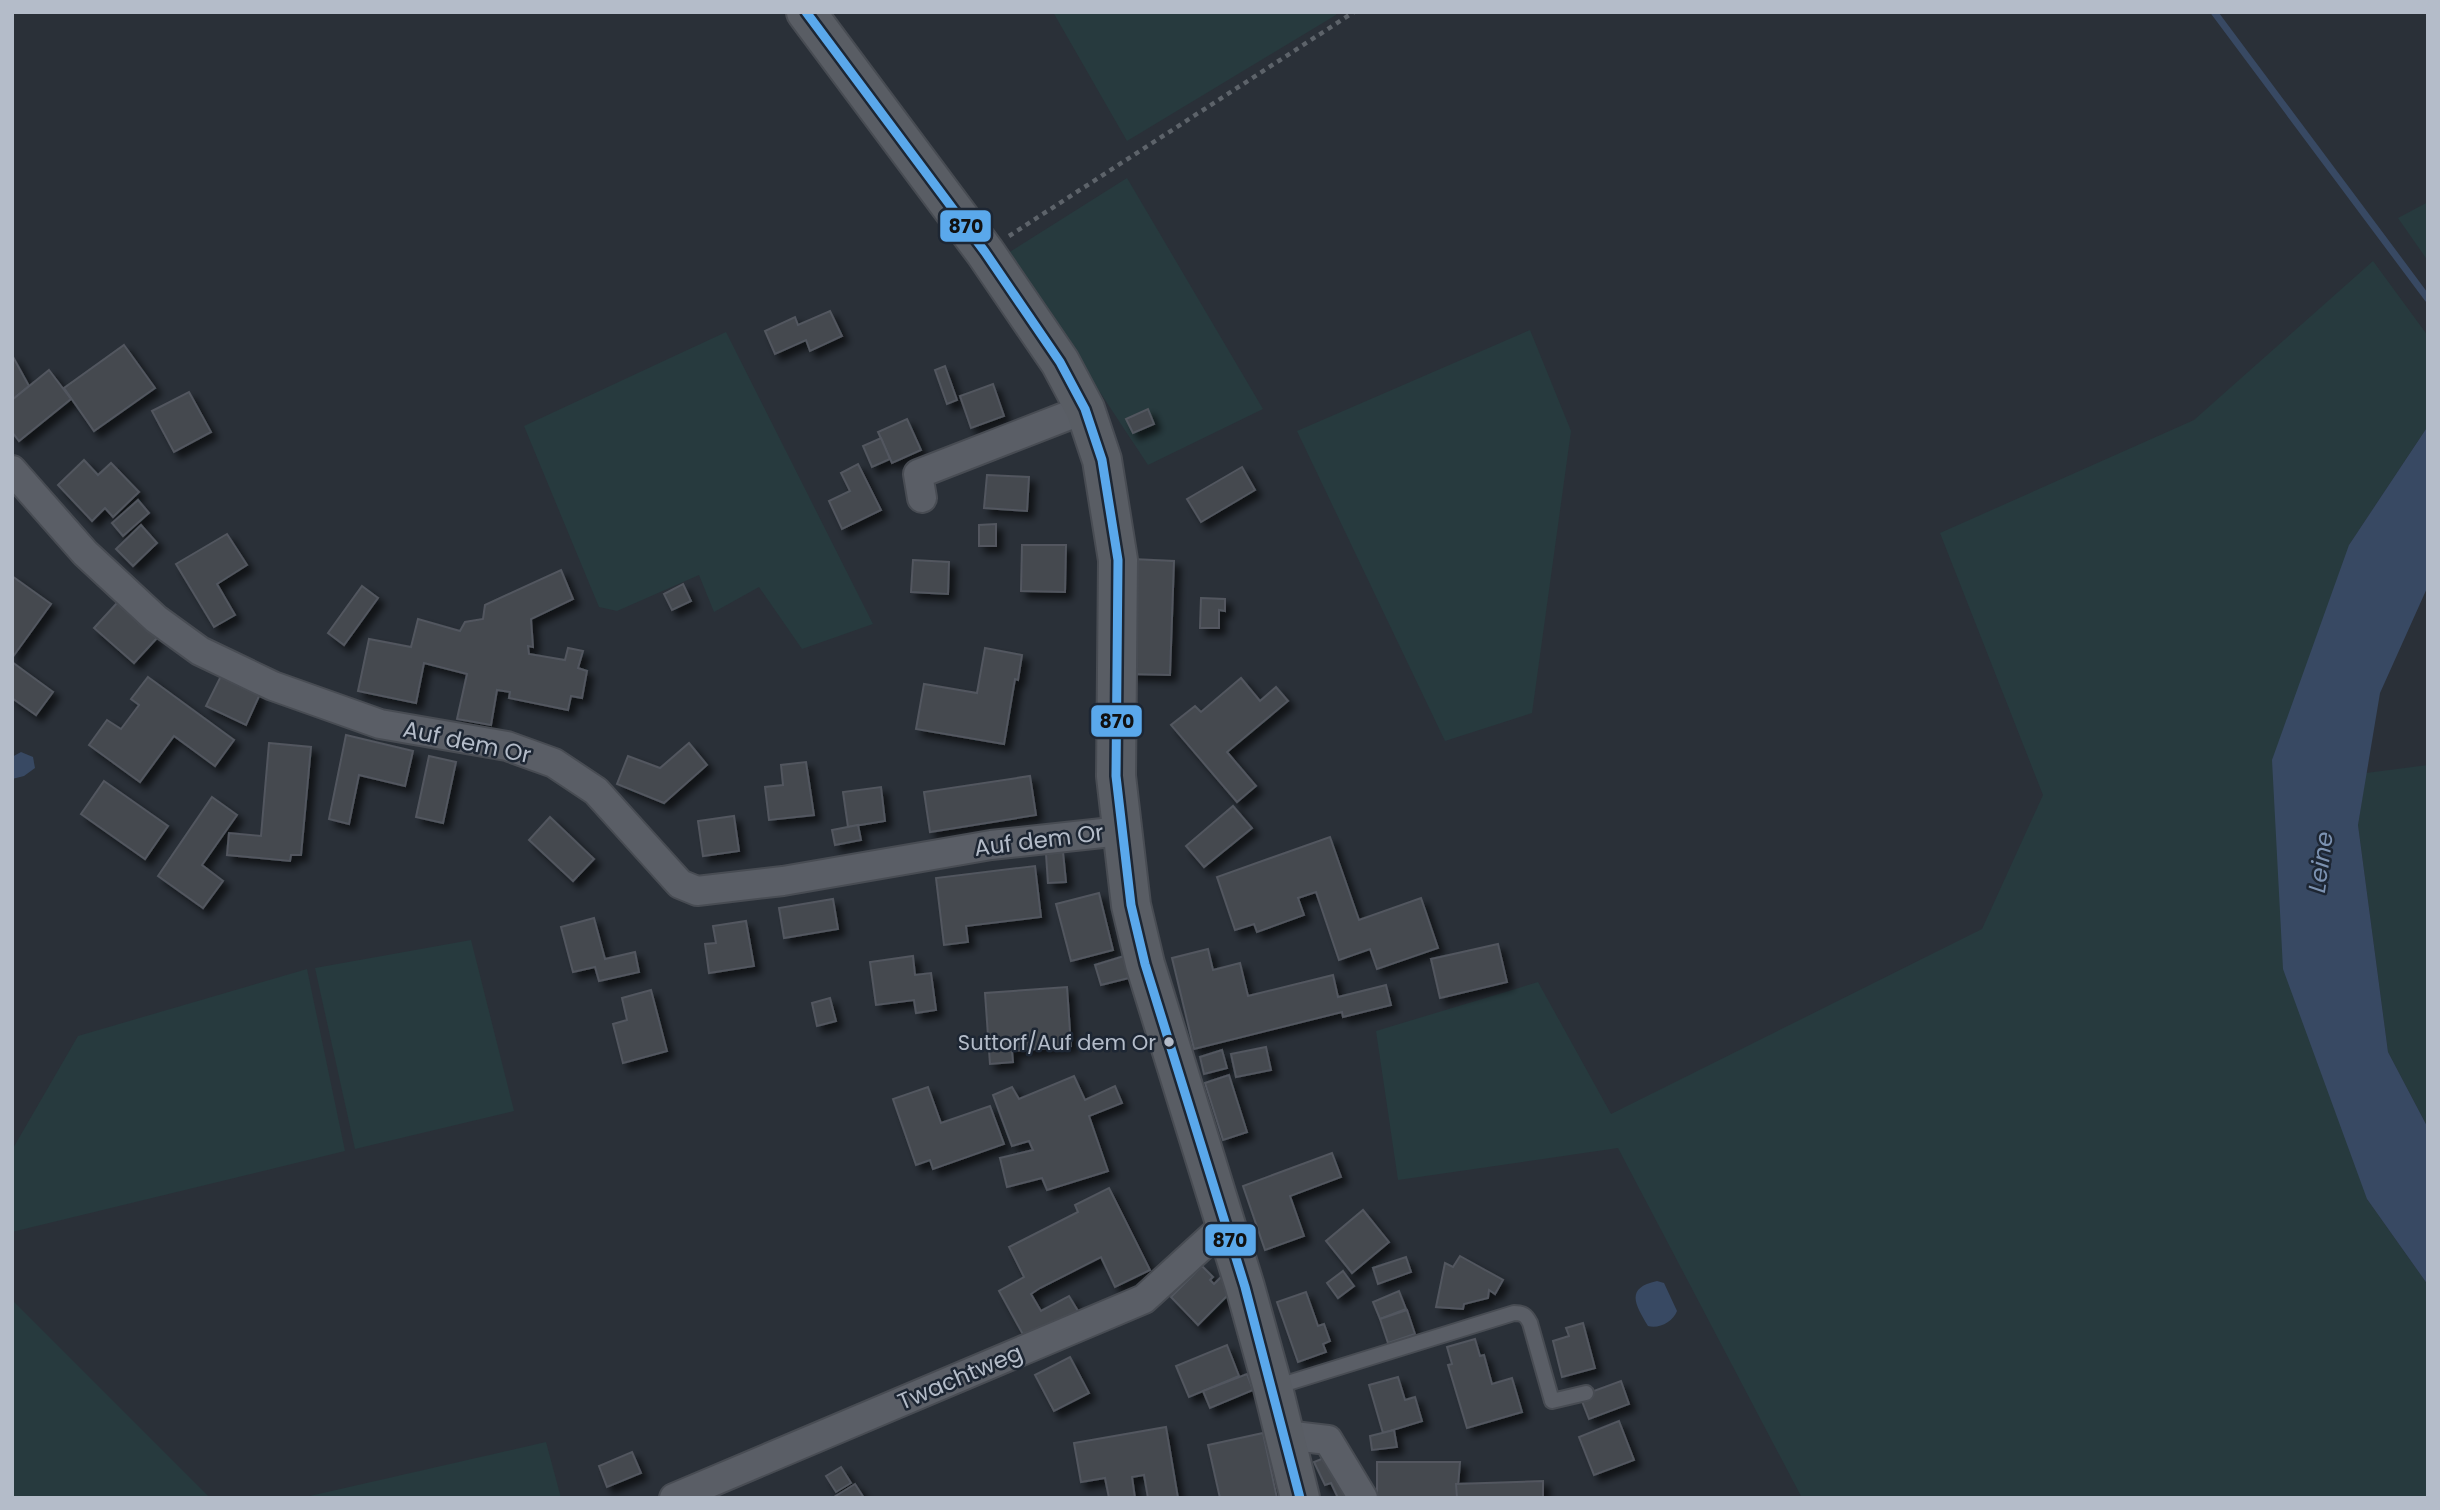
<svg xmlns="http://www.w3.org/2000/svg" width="2440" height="1510" font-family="Poppins,sans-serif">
  <defs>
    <filter id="shadow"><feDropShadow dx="6" dy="6" stdDeviation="3.5" flood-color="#0009"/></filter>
  </defs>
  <rect width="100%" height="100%" fill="#2a3038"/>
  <g fill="#273a3e">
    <polygon points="1053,12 1336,12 1336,15 1127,141"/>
    <polygon points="1127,178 1263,409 1148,465 1008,253"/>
    <polygon points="2428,202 2428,261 2398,218"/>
    <polygon points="2373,261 2428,336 2428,426 2349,545 2367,1199 2428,1285 2428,1498 1802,1498 1618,1148 1398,1180 1376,1031 1538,982 1611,1114 1982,929 2043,795 1940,533 2194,420"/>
    <polygon points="1530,330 1571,431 1532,713 1445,741 1297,431"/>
    <polygon points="726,332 873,624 802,649 759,587 714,612 699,575 617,611 599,607 524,426"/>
    <polygon points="2428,765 2428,1128 2388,1052 2358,825 2366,773"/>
    <polygon points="471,940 514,1111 355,1149 315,968"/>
    <polygon points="307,969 345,1151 12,1232 12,1150 78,1036"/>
    <polygon points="12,1300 210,1498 12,1498"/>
    <polygon points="546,1442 561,1498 301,1498"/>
  </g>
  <g fill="#384963">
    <polygon points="2428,426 2428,586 2380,693 2358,825 2388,1052 2428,1128 2428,1285 2367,1199 2283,969 2272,760 2349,545"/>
    <polygon points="21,752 33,757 35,768 24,776 12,779 12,757"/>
    <path d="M1657,1281l7,2 13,28c-4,11 -18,18 -29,15 -13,-22 -23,-38 9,-45z"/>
  </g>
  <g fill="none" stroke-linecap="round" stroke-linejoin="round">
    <polyline stroke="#384963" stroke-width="7" points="2214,12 2428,299"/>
  </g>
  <g fill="#444950" stroke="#52575f" stroke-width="2" filter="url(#shadow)">
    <polygon points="830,311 842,336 810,351 806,340 775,354 765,331 795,317 798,325"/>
    <polygon points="124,345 155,388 94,431 64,388"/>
    <polygon points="12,355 29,386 12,400"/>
    <polygon points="945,366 957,400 947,404 935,370"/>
    <polygon points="49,370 71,399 19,441 12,432 12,400"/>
    <polygon points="993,384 1004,416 971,428 960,396"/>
    <polygon points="189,392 211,432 174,452 152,411"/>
    <polygon points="1148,409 1154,424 1133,433 1126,419"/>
    <polygon points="907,419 921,450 892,463 878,432"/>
    <polygon points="881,438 890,459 872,467 863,446"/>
    <polygon points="84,460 98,475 111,463 139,492 113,517 105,508 92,521 58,485"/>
    <polygon points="858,464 881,510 842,529 829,501 850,491 841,473"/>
    <polygon points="1242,467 1255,490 1201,522 1187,499"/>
    <polygon points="987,475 1029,477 1027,511 984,508"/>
    <polygon points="138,500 149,513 123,536 112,523"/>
    <polygon points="996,524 996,546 979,546 979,525"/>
    <polygon points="141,525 157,543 133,566 116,549"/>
    <polygon points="227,534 247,565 217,584 235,615 214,627 176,564"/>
    <polygon points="1022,545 1066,545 1065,592 1021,591"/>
    <polygon points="1132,559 1174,561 1170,675 1128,674"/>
    <polygon points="913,560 949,562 948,594 911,592"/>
    <polygon points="561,570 573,599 531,619 533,647 528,646 529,654 565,660 568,648 583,651 578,668 587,671 582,698 571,696 568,710 509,698 510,692 497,690 491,725 457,719 467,674 424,663 416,703 358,691 369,639 411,647 418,619 460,631 465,622 483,619 485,605"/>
    <polygon points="12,576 51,604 12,658"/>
    <polygon points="683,584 691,601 672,610 664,594"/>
    <polygon points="362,586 378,598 344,645 328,633"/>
    <polygon points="1201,598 1225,599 1225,611 1219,610 1219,628 1200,628"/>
    <polygon points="117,603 157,638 134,663 94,628"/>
    <polygon points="985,648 1022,655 1018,680 1015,679 1004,744 916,729 924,684 977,693"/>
    <polygon points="12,662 53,692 36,715 12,698"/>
    <polygon points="221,676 260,694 246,725 206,706"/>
    <polygon points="148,677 234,740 215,766 174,736 140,782 89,745 107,720 121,729 139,705 131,699"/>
    <polygon points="1241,678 1260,701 1276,687 1288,701 1227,752 1256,786 1237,802 1171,725 1195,706 1201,712"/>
    <polygon points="346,735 413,751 405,786 359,775 349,824 329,819"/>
    <polygon points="269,743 311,747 301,855 291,855 290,861 227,855 229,833 261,836"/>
    <polygon points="689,743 707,765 664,803 617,784 628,756 660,768"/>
    <polygon points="429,756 456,762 443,823 416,817"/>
    <polygon points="806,762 814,815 769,820 765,787 783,785 781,765"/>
    <polygon points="1030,776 1036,815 930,832 924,792"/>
    <polygon points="104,781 168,826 145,859 81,814"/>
    <polygon points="881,787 885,821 848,827 843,792"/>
    <polygon points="212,797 237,815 202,865 223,881 203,908 158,876"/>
    <polygon points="1233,806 1252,828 1204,867 1186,846"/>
    <polygon points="734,816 739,851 703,856 698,821"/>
    <polygon points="550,817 594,859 573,881 529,840"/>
    <polygon points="858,825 861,840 835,845 832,830"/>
    <polygon points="1330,837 1359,920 1421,898 1438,948 1377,969 1370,949 1339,960 1316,892 1298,898 1304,915 1257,932 1254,924 1235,930 1217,877"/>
    <polygon points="1063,852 1066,882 1048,883 1046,854"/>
    <polygon points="1035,866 1041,917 966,926 968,942 944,945 936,878"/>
    <polygon points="1099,893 1113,950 1071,961 1056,904"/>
    <polygon points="833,899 838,929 784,938 779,908"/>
    <polygon points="594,918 605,959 635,952 639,972 599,981 595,967 573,972 561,927"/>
    <polygon points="746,921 754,966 709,973 705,944 716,943 713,926"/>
    <polygon points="1498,944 1507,982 1440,998 1431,959"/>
    <polygon points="1208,949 1213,970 1240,963 1248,996 1333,975 1338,997 1386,985 1391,1005 1343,1017 1342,1012 1194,1049 1172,958"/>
    <polygon points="913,956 915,975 931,973 936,1010 916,1013 914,1000 876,1005 870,962"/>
    <polygon points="1124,956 1129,978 1101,985 1095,965"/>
    <polygon points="1067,987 1071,1046 1012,1051 1013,1062 990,1064 985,993"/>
    <polygon points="651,990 667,1051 623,1063 613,1024 627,1020 622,998"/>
    <polygon points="830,998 836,1021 817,1026 812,1003"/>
    <polygon points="1266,1047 1271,1070 1236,1077 1231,1054"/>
    <polygon points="1222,1050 1227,1068 1204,1074 1200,1057"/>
    <polygon points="1229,1075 1247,1132 1223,1140 1205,1083"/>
    <polygon points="1074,1076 1085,1100 1115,1086 1122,1103 1089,1116 1108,1171 1047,1190 1042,1178 1007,1187 1000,1158 1033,1150 1029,1141 1012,1146 993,1095 1012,1087 1019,1099"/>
    <polygon points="928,1087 941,1123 990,1106 1004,1144 933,1169 930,1160 916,1165 893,1099"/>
    <polygon points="1332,1153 1341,1177 1290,1196 1304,1236 1265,1250 1243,1186"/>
    <polygon points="1109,1188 1150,1270 1115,1287 1101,1257 1040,1288 1031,1294 1041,1311 1069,1296 1078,1311 1026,1340 999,1291 1024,1277 1009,1247 1078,1212 1075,1205"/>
    <polygon points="1363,1210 1389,1242 1352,1273 1326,1241"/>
    <polygon points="1460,1256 1503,1280 1495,1294 1489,1290 1488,1298 1464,1304 1463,1309 1436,1307 1445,1263 1453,1267"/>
    <polygon points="1406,1257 1411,1272 1378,1284 1373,1268"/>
    <polygon points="1202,1266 1213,1277 1210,1280 1214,1284 1227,1271 1232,1291 1198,1325 1171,1297"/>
    <polygon points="1343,1271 1354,1286 1338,1298 1327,1283"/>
    <polygon points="1399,1291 1406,1309 1380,1319 1373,1302"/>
    <polygon points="1306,1292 1318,1326 1324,1324 1330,1341 1323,1344 1326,1352 1298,1362 1277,1302"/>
    <polygon points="1407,1310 1415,1334 1388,1343 1380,1319"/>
    <polygon points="1583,1323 1595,1368 1562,1377 1553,1341 1569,1336 1566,1328"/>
    <polygon points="1475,1339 1480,1356 1484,1355 1492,1384 1512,1378 1522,1412 1467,1428 1448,1365 1452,1364 1447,1347"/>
    <polygon points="1227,1345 1239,1376 1189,1397 1176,1366"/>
    <polygon points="1070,1357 1089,1393 1054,1411 1035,1375"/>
    <polygon points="1247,1374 1253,1390 1210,1408 1203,1391"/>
    <polygon points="1398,1377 1405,1400 1415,1397 1422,1421 1383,1433 1369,1385"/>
    <polygon points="1621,1381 1629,1404 1589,1419 1580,1396"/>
    <polygon points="1619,1421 1634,1460 1594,1475 1579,1437"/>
    <polygon points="1166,1427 1178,1498 1148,1498 1144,1475 1132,1477 1135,1498 1109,1498 1105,1478 1081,1482 1074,1443"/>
    <polygon points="1394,1430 1397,1447 1372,1450 1370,1436"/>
    <polygon points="1263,1433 1277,1498 1220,1498 1208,1445"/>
    <polygon points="632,1452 641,1473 607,1487 599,1466"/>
    <polygon points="1329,1456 1354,1498 1338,1498 1331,1483 1325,1485 1314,1462"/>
    <polygon points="1377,1462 1460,1462 1457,1498 1377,1498"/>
    <polygon points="841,1467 851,1483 836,1492 826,1476"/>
    <polygon points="1543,1481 1543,1498 1457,1498 1456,1484"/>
    <polygon points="855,1484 864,1498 834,1498 834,1497"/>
  </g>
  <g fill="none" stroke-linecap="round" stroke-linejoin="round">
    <defs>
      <path id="lane" d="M1275,1387l239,-74c9,0 12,2 16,10l22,78 34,-8"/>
      <g id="street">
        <polyline points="12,470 85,553 156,619 200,651 273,686 380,724 507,746 554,763 596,791 680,884 697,891 783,881 991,845 1121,831"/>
        <polyline points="922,498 918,474 1085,409"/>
        <polyline points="1285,1435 1328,1440 1363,1498"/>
        <polyline points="674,1498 1144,1299 1226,1224"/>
      </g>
      <polyline id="secondary" points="806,12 985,252 1060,362 1085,409 1102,460 1118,560 1116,776 1131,905 1145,964 1245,1287 1273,1388 1300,1498"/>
    </defs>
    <use href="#lane" stroke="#484c53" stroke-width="18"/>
    <use href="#street" stroke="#484c53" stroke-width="32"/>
    <use href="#secondary" stroke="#484c53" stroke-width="42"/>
    <polyline stroke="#5d636a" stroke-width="4.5" stroke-dasharray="5 5" stroke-linecap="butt" points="1009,236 1354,12"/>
    <use href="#lane" stroke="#5a5e66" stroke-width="14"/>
    <use href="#street" stroke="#5a5e66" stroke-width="28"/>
    <use href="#secondary" stroke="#595d64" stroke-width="38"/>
    <defs>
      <polyline id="bus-1" points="806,12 985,252 1060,362 1085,409 1102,460 1118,560 1116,776 1131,905 1145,964 1245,1287 1300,1498"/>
    </defs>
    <use href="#bus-1" stroke="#1d2633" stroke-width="14"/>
    <use href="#bus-1" stroke="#5aa8eb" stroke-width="9"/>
  </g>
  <circle fill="#b4bcc9" stroke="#1d2633" stroke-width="2.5" cx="1169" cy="1042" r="6"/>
  <g text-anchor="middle" stroke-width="5" stroke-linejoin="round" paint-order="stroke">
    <g font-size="21" fill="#b4bcc9" stroke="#1d2633" text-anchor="end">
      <text x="1156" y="1050">Suttorf/Auf dem Or</text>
    </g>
    <g font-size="23" fill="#b4bcc9" stroke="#1d2633">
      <text transform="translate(467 742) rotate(12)" y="8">Auf dem Or</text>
      <text transform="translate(1039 840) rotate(-7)" y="8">Auf dem Or</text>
      <text transform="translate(960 1377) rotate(-23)" y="8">Twachtweg</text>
    </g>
    <g font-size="24" font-style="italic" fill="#7c92b1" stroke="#1d2633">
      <text transform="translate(2321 862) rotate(-82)" y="8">Leine</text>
    </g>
  </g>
  <g stroke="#1d2633" stroke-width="2.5">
    <rect x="939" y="209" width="53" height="34" rx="7" fill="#5aa8eb"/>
    <rect x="1090" y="704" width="53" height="34" rx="7" fill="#5aa8eb"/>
    <rect x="1204" y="1223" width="53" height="34" rx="7" fill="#5aa8eb"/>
  </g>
  <g font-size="19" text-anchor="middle" font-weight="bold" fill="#111">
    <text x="966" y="233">870</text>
    <text x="1117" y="728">870</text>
    <text x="1230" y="1247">870</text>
  </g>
  <rect width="2440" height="1510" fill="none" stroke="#b4bcc9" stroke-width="28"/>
</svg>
